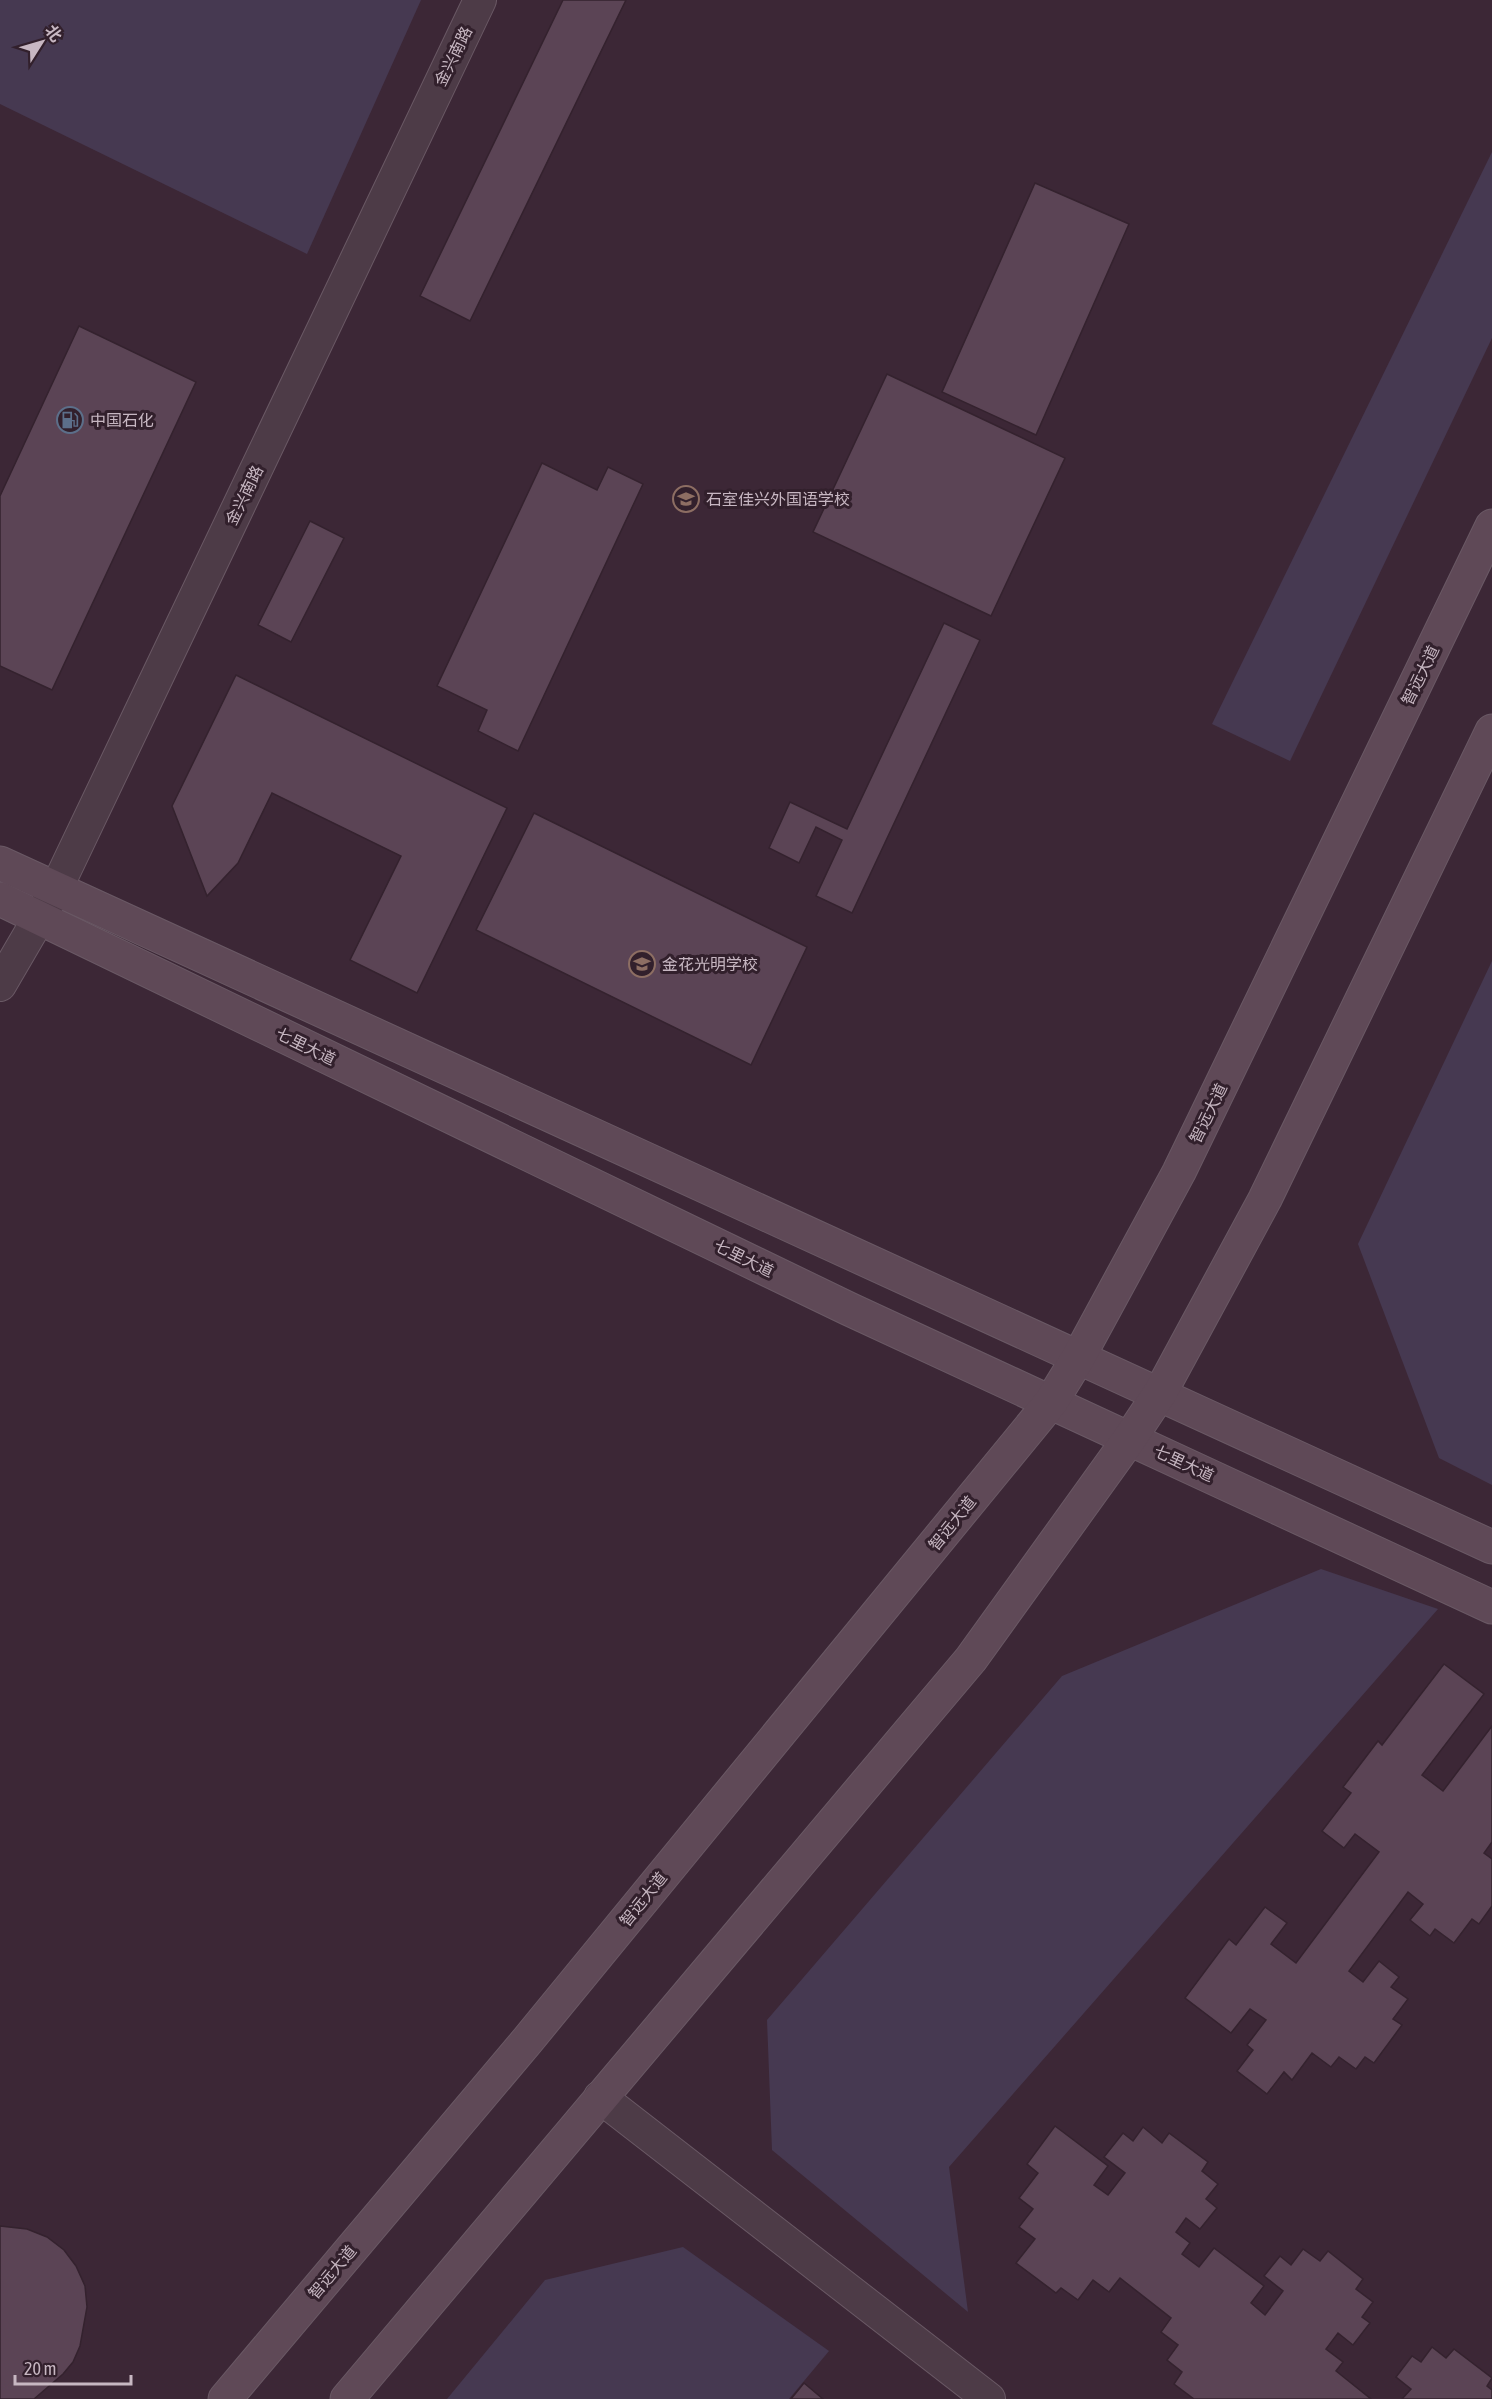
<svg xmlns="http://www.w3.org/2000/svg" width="1492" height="2399" font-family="'Asap Condensed','Noto Sans SC',sans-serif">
  <rect width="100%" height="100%" fill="#3c2736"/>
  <g fill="#463951">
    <polygon points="0,0 421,0 307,254 0,104"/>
    <polygon points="1492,152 1492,338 1290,761 1212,724"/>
    <polygon points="1492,961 1492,1485 1439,1458 1358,1244"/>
    <polygon points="1321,1569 1438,1609 949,2167 968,2312 772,2150 767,2020 1062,1676"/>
    <polygon points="683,2247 829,2351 789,2399 447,2399 545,2280"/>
  </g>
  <g fill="#5b4455" stroke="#34222e" stroke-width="1.5">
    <polygon points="563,0 626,0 470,321 420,296"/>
    <polygon points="1035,183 1129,224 1036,435 942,392"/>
    <polygon points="79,326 196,382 52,690 0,666 0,496"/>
    <polygon points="887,374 1065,458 991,616 813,532"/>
    <polygon points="542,463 597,490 608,467 643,484 518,751 478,731 487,710 437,686"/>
    <polygon points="310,521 344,538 291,642 258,625"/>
    <polygon points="944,623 980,640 852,913 816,896 842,840 816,827 799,863 769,848 790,802 847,829"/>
    <polygon points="236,675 507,808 417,993 350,960 401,856 272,793 238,863 207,896 172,806"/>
    <polygon points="534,813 807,947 751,1065 476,930"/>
    <polygon points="1444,1664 1484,1694 1422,1775 1443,1791 1492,1726 1492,1842 1484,1853 1492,1859 1492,1906 1479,1924 1472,1919 1454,1943 1435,1929 1430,1936 1410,1920 1423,1904 1408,1892 1349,1971 1363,1982 1379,1961 1399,1977 1391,1987 1408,1999 1393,2019 1402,2025 1374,2063 1365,2057 1356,2069 1339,2057 1331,2067 1312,2053 1292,2080 1284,2072 1267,2094 1237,2071 1253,2050 1247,2045 1266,2020 1250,2009 1231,2033 1185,1998 1229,1939 1236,1945 1265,1907 1287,1923 1271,1944 1296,1963 1379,1852 1355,1834 1344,1848 1322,1831 1351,1793 1343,1787 1378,1741 1382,1745"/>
    <polygon points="1055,2126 1108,2166 1094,2185 1108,2195 1125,2173 1104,2157 1123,2133 1133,2141 1143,2127 1162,2143 1169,2133 1208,2162 1202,2171 1218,2184 1206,2199 1217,2208 1200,2229 1186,2218 1176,2232 1190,2243 1182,2254 1199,2267 1214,2248 1264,2286 1251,2303 1265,2315 1283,2291 1264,2276 1280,2256 1291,2265 1303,2249 1320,2261 1328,2251 1363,2279 1356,2289 1373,2302 1362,2317 1370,2323 1353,2345 1338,2333 1326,2349 1343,2362 1336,2371 1371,2399 1194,2399 1174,2384 1182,2372 1167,2360 1178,2345 1161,2332 1171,2318 1120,2278 1109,2292 1093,2280 1078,2300 1061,2288 1056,2293 1016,2263 1035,2239 1019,2227 1033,2209 1019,2198 1038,2173 1027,2164"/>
    <polygon points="0,2226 27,2229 47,2237 64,2250 76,2266 85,2286 87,2307 80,2346 73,2362 63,2374 34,2399 0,2399"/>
    <polygon points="1432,2347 1446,2358 1454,2349 1492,2378 1487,2386 1492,2390 1492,2399 1402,2399 1411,2389 1396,2377 1412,2356 1421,2362"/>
    <polygon points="804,2383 823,2399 791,2399"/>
  </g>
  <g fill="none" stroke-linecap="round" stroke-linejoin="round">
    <defs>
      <g id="minor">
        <polyline points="0,985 56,889 480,0"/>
        <polyline points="600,2097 989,2399"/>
      </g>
      <g id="secondary">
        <polyline points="0,863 1492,1547"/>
        <polyline points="0,899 849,1309 1492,1607"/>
        <polyline points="225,2399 527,2041 1051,1402 1078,1358 1179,1172 1492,526"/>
        <polyline points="347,2399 971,1659 1130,1438 1160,1393 1265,1199 1492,731"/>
      </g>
    </defs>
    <use href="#minor" stroke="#6a5965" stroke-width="34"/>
    <use href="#secondary" stroke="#6a5965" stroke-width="35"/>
    <use href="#minor" stroke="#4d3b47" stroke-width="32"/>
    <use href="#secondary" stroke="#5f4957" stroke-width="33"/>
  </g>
  <defs>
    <symbol id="fuel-ring" viewBox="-11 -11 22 22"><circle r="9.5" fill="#32202c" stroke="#5c6f8a" stroke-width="1.5"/><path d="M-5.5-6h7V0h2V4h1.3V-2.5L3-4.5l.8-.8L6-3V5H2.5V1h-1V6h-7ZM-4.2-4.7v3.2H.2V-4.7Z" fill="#5c6f8a"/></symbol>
    <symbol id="school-ring" viewBox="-11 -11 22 22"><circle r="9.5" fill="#32202c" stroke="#8d6e63" stroke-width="1.5"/><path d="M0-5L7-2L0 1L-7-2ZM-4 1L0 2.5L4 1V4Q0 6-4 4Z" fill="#8d6e63"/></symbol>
  </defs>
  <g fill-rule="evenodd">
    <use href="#fuel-ring" x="55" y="405" width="30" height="30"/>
    <use href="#school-ring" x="671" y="484" width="30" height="30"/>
    <use href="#school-ring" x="627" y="949" width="30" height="30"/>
  </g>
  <g text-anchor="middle" stroke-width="6" stroke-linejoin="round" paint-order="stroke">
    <g font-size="16" fill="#c7b7c2" stroke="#32202c">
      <text transform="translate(453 56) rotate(-64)" y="6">金兴南路</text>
      <text transform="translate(244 495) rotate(-64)" y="6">金兴南路</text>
      <text transform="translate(1420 675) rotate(-64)" y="6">智远大道</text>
      <text transform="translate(306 1046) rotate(26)" y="6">七里大道</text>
      <text transform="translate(1208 1113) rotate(-64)" y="6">智远大道</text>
      <text transform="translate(744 1258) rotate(26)" y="6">七里大道</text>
      <text transform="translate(1184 1463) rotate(25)" y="6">七里大道</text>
      <text transform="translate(952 1523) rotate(-51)" y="6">智远大道</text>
      <text transform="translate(643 1899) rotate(-51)" y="6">智远大道</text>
      <text transform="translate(332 2272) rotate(-50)" y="6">智远大道</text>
    </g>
    <g font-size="16" fill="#c7b7c2" stroke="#32202c" text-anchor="start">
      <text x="90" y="426">中国石化</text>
      <text x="706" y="505">石室佳兴外国语学校</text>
      <text x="662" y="970">金花光明学校</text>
    </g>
  </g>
  <g transform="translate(42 42) rotate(53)" stroke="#32202c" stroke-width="4.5" paint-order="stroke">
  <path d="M0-4.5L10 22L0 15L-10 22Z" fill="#c7b7c2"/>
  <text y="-9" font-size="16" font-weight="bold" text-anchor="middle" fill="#c7b7c2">北</text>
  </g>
  <path d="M15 2375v9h116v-9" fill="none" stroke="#c7b7c2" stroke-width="3"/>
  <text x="24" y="2375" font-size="18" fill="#c7b7c2" stroke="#32202c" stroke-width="4.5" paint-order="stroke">20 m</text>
</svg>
